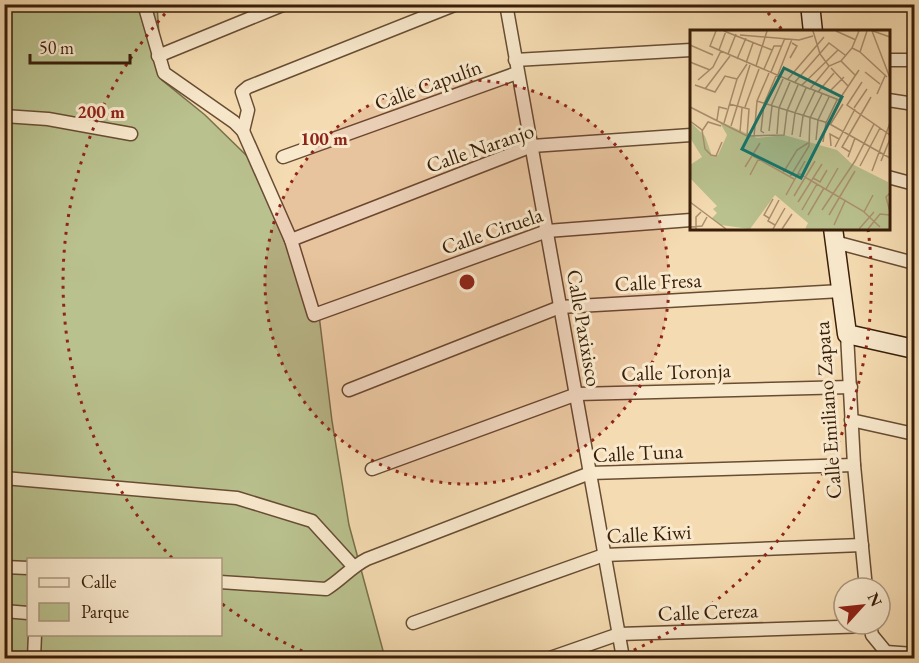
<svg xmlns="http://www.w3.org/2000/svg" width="919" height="663" font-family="'EB Garamond',serif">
  <rect width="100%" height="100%" fill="#f5dbb1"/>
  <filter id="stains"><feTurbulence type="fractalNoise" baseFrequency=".00333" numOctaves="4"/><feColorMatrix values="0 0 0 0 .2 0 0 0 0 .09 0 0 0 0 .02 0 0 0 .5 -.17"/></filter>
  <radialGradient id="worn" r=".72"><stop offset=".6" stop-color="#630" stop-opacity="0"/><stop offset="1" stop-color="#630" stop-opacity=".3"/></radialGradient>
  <path fill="#b9c18e" stroke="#79704c" stroke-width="1.5" fill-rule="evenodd" d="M4,5h153l5,75 43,35 43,42 71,158 13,106 17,104 36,133h-380zM28,560h192v74h-192z"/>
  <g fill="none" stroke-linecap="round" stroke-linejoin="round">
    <defs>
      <g id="street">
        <polyline points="144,4 164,73 234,122 243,131 291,240 314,315 547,231 691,220"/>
        <polyline points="506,4 623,658"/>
        <polyline points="158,56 285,4"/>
        <polyline points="515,60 691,50"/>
        <polyline points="888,60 914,60"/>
        <polyline points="888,100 914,104"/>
        <polyline points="4,116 48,119 131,134"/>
        <polyline points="243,131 248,110 242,92 248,87 457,4"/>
        <polyline points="283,157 517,73"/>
        <polyline points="888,177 914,184"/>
        <polyline points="291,240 532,146 691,135"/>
        <polyline points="835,242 914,263"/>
        <polyline points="847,334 854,465 866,588"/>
        <polyline points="349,390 560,307 841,291"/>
        <polyline points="851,420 914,434"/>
        <polyline points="372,469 577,394 851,387"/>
        <polyline points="4,478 237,498 312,521 353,566"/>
        <polyline points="4,567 28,568"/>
        <path d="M220,582l106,7c15,-9 25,-22 41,-30l223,-86 264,-8"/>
        <polyline points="4,611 28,613"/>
        <polyline points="413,623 604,555 862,545"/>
        <polyline points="870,624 872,635 886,652 914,654"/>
        <polyline points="34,658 35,634"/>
        <polyline points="550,658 619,634 870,626"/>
      </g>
      <g id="secondary">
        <polyline points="810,4 813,32"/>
        <polyline points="833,228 847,334 914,349"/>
      </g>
    </defs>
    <use href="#street" stroke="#684d33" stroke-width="15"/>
    <use href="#secondary" stroke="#391e09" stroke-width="21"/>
    <use href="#street" stroke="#f8e8cc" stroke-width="12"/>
    <use href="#secondary" stroke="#f8e8cc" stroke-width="18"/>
  </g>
  <circle cx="467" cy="282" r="202" fill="#8f2418" fill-opacity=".12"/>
  <g fill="none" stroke="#8f2418" stroke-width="3" stroke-dasharray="3 6">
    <circle cx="467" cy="282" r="202"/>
    <path d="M319 658A404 404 0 0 1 221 603M172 558A404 404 0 0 1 172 6M762 6A404 404 0 0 1 783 31M868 229A404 404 0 0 1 615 658"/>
  </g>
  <g text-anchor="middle" stroke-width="6" stroke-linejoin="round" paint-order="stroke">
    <g font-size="21" fill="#391e09" stroke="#f8e8cc">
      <text transform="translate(428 85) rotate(-20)" y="7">Calle Capulín</text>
      <text transform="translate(480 148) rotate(-19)" y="7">Calle Naranjo</text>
      <text transform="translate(492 231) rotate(-19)" y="7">Calle Ciruela</text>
      <text transform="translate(658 282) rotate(-3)" y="7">Calle Fresa</text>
      <text transform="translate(584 328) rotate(80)" y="7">Calle Paxixisco</text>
      <text transform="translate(676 372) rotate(-2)" y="7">Calle Toronja</text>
      <text transform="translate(828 410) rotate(-94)" y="7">Calle Emiliano Zapata</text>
      <text transform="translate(638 453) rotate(-3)" y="7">Calle Tuna</text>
      <text transform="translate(649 534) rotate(-3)" y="7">Calle Kiwi</text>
      <text transform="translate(708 612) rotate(-2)" y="7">Calle Cereza</text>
    </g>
  </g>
  <g transform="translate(690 30)">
    <rect width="200" height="200" fill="#f5dbb1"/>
    <path d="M29,91l38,17 27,-3 53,15 15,14 36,18 1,47h-84l3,-6 -33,-28 -25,34 -29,-4 -9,-7 5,-5 -4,-4 4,-3 -27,-28v-13l12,-8 -12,-19v-16l15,14 7,20 6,-1 9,-20z" fill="#b9c18e"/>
    <path fill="none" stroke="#aa8f6e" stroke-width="1.5" d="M26,1l-6,15 11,5M34,1l48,19M123,1l7,23 9,12M146,1l20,9M182,1l18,47M183,1l17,6M50,5l59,5 14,-4M0,15l23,10M162,18l7,-17M29,20l7,-19M170,22l27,25M38,24l8,-20M100,28l7,-12 -5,-3M47,29l9,-21M151,31l14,14M0,32l20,8M56,33l7,-20M66,36l11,-35M141,38l17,18M74,39l10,-23h8M81,42l14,-34M175,42l15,12M87,47l15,-38M98,49l36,-42M8,50l15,-13 8,-16 89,38 19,-23 12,-5 11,-13 8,4 7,-21M105,52l34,-39 16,12M172,52l-15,23 43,30M5,55l20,7 10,-16 12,3M111,56l37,-36M15,59l25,-33M121,59l28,11 20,-30M141,60l13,-13M128,62l16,-19M187,64l8,-18M67,71l71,22 62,35M39,74l20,5 -2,27M81,76l12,-27M0,77l57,29 37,-1 3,-24 11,-26M55,77l14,-38M164,78l13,-19M27,90l2,-13 8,2M0,91l12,9 3,19 6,6 5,1 6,-14M34,93l13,-44 10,-15M140,95l13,-21M41,96l19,-61M12,101l6,-9 13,4M79,101l3,-25M50,102l2,-24M74,103l-3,-2 3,-27 12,-28M87,104l2,-26 11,-26M102,105l3,-22 11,-25M64,107l3,-36 12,-28M110,107l3,-21 12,-25M126,110l2,-20 11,-23M133,112l3,-19 11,-23M141,116l-1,-12 9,5M145,117l20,-38M160,122l-8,-5 29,-50M63,126l41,23M158,127l7,-19M191,131l9,-22M170,136l20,-38M55,137l15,-24M182,141l18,-48M93,143l14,-23 11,-7M108,143l65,38 17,16M60,145l9,-17M100,147l19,-31 1,-28 12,-24M123,148l7,4 7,-12M136,159l12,-21M200,163l-4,4 4,15M96,165l19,-34M104,166l21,-35M0,172l36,27M108,172l24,-38M112,180l15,-26M132,180l33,-49 19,-37M174,182l9,-17M118,185l16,-27M139,185l26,-44M79,188l-5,-3 9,-16M85,195l-7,-4 11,-21M144,195l11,-24M0,197l12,-1 5,-9M6,199v-12l5,-5M83,199l12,-21M92,199l10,-15M169,199l15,-17M178,199l12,-15 10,1"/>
    <path fill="#0f766e" fill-opacity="0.15" stroke="#0f766e" stroke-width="3" d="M94,38l58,29 -41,81 -59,-29z"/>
    <rect width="200" height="200" fill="none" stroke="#391e09" stroke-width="3"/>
  </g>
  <circle cx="467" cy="282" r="9" fill="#8f2418" stroke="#f8e8cc" stroke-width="3"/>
  <g font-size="18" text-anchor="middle" font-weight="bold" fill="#8f2418" stroke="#f8e8cc" stroke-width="6" stroke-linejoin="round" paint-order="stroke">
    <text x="101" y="118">200 m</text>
    <text x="324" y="145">100 m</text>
  </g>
  <rect width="919" height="663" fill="none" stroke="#f5dbb1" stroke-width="24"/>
  <rect x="6" y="6" width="907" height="651" fill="none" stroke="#391e09" stroke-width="3"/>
  <rect x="12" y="12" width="895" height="639" fill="none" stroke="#391e09" stroke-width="1.5"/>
  <rect x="27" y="558" width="195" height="78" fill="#f8e8cc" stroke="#ac977e" stroke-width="1.5"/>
  <rect x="39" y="578" width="30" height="9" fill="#f8e8cc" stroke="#ac977e" stroke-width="1.5"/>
  <text x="81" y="588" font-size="18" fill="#391e09">Calle</text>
  <rect x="39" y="603" width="30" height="18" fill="#b9c18e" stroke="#ac977e" stroke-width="1.5"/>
  <text x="81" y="618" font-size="18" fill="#391e09">Parque</text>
  <g transform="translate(862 606) rotate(63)"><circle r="28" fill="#f8e8cc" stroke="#ac977e" stroke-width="1.5"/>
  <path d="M0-4.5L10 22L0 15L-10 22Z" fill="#8f2418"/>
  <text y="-9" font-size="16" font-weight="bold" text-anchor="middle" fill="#391e09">N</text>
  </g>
  <path d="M30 54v9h100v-9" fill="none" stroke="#391e09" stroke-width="3"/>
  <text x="39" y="54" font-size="18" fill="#391e09" stroke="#f8e8cc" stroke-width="4.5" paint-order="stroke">50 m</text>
  <rect width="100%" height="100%" filter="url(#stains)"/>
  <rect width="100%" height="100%" fill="url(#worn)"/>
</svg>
